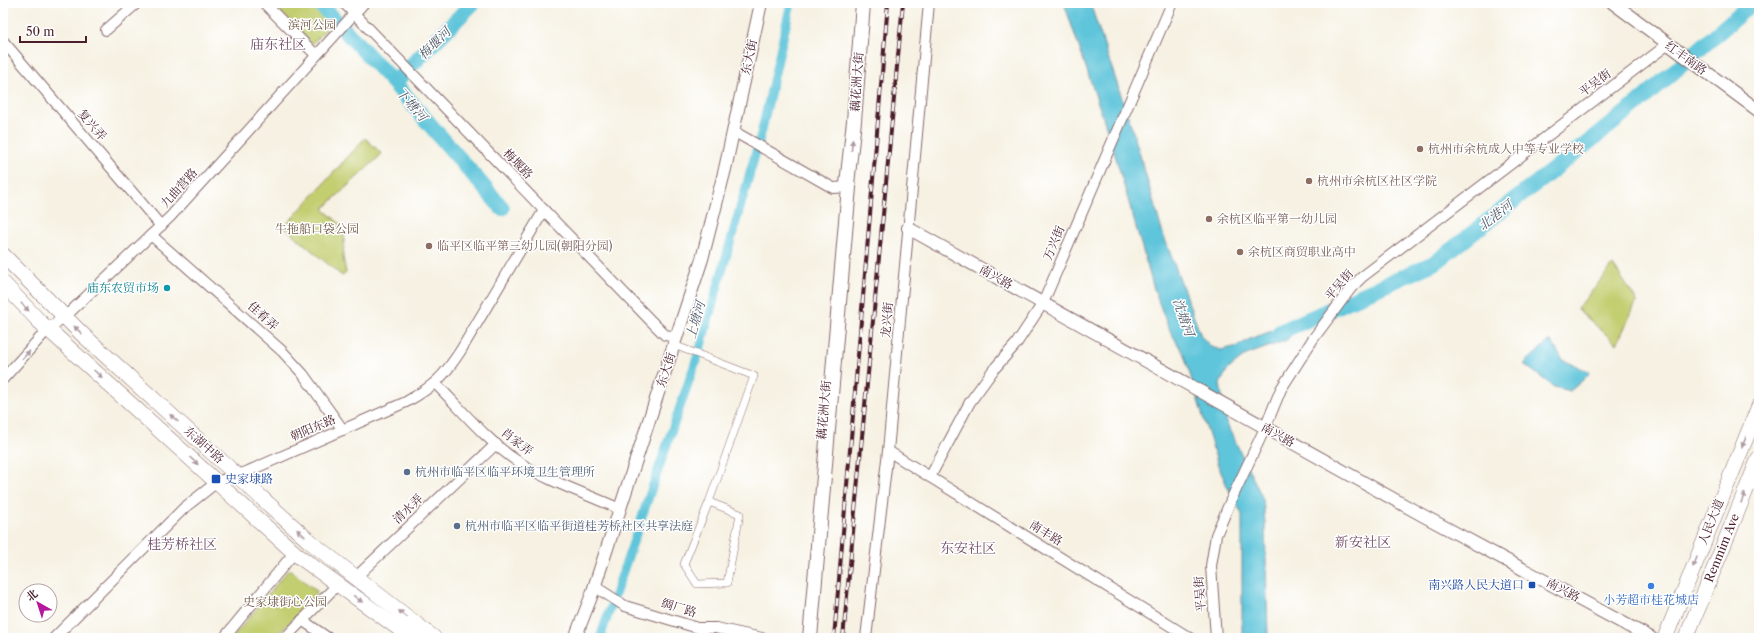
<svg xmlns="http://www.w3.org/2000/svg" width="1762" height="641" font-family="'Libre Caslon Text','Noto Serif SC',serif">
  <rect width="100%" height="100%" fill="#fff"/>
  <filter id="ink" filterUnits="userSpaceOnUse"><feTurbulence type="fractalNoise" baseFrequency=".025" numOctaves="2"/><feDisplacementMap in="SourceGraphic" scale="8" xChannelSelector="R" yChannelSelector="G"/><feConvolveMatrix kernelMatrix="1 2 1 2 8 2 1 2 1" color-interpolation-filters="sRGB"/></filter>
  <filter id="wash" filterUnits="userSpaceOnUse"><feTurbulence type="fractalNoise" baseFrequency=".012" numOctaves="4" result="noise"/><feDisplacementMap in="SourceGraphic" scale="16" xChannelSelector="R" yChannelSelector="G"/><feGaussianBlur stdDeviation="0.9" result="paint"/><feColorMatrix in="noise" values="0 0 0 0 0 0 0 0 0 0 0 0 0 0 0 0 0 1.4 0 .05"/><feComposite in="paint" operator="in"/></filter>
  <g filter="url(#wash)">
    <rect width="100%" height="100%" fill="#f6f1e2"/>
    <g fill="#c2ce70" stroke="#86764e">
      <polygon points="272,3 309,3 331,25 312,44"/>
      <polygon points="365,138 382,154 323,209 345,228 343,257 346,273 342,276 284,227"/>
      <polygon points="1613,265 1637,301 1617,344 1577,309"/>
      <polygon points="289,569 318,592 275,638 232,638"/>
    </g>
    <g fill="#5ec5da" stroke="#547282">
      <polygon points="1064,3 1090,3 1132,128 1163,234 1201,336 1211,347 1221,350 1238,346 1250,339 1302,320 1287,340 1246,355 1227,370 1220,384 1227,424 1263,499 1265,523 1268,638 1242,638 1242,514 1227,486 1218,465 1184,355 1168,327 1154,289 1111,141"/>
      <polygon points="1550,340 1563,360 1590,372 1583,380 1570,391 1554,387 1524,364"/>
    </g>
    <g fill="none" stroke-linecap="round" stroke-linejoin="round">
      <polyline stroke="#5ec5da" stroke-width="9" points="600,638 700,349 761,134 791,3"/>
      <g stroke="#5ec5da" stroke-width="16">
        <polyline points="319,3 394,83 502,208"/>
        <polyline points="394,83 473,3"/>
        <polyline points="1280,332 1436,262 1637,104 1752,3"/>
      </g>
    </g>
  </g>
  <g filter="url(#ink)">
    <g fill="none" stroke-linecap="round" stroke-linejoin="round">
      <defs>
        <polyline id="pedestrian" points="674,345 754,376 709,502 684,564 697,584 727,583 740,514 709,502"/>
        <g id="minor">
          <polyline points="264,3 316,55"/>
          <polyline points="344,3 650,320 665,335 676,337"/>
          <polyline points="106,30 137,3"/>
          <polyline points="3,41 161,226"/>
          <polyline points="733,131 833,188 849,187"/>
          <polyline points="151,235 282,351 303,374 343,430"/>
          <polyline points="3,379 48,329 69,313 170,217 364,3"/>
          <path d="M435,383c26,26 52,58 82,78 30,20 70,33 103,48"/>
          <polyline points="888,451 1190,638"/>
          <polyline points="930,477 970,402 994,369 1016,344 1043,303 1172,3"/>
          <polyline points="356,577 496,444"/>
          <polyline points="594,586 625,606 698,628 716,628 762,638"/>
          <polyline points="302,620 328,638"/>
          <path d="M54,638l130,-130 33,-26 29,-10 160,-70c28,-16 37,-24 55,-52l83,-140"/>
          <polyline points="224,638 289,559"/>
          <polyline points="285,638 338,584"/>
          <polyline points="866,638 888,451 929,3"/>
          <polyline points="1216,638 1211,566 1216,535 1231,500 1265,428 1281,389 1313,339 1351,288 1362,277 1667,45"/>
        </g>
        <g id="tertiary">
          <polyline points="1613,3 1759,111"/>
          <polyline points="908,228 1422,515 1651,638"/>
          <polyline points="575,638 591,597 702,259 725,169 761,3"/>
        </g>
        <polyline id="secondary" points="810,638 849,187 847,184 854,121 863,3"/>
        <g id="primary">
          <polyline points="3,255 82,334 309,541 434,638"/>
          <polyline points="3,283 39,321 297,555 412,638"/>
          <polyline points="1665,638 1759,406"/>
          <polyline points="1686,638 1759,458"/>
        </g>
      </defs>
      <use href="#pedestrian" stroke="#86686b" stroke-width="8"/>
      <use href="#minor" stroke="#86686b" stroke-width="12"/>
      <use href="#tertiary" stroke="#86686b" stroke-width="14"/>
      <use href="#secondary" stroke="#86686b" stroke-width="16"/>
      <use href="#primary" stroke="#86686b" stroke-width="16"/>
      <use href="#pedestrian" stroke="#fff" stroke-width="7"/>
      <use href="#minor" stroke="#fff" stroke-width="10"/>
      <use href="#tertiary" stroke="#fff" stroke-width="12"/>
      <use href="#secondary" stroke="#fff" stroke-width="14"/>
      <use href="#primary" stroke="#fff" stroke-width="15"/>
      <defs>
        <g id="rail">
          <polyline points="834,638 888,3"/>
          <polyline points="843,638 903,3"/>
        </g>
      </defs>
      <use href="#rail" stroke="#4a1f2b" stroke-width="4"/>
      <use href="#rail" stroke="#fff" stroke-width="2.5" stroke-dasharray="8" stroke-linecap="butt"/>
    </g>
    <defs><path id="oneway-solid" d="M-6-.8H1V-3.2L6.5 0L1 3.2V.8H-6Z"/></defs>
    <g fill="#ae9aa0">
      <use href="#oneway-solid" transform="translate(852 145) rotate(-84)"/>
      <use href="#oneway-solid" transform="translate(25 307) rotate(46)"/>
      <use href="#oneway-solid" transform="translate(78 330) rotate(-136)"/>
      <use href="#oneway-solid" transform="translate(26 355) rotate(-47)"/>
      <use href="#oneway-solid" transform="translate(98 374) rotate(42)"/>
      <use href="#oneway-solid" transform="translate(174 418) rotate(-138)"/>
      <use href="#oneway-solid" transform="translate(1744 442) rotate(113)"/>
      <use href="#oneway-solid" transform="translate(194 461) rotate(42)"/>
      <use href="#oneway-solid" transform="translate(1743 498) rotate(-68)"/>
      <use href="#oneway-solid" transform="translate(301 533) rotate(-138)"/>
      <use href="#oneway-solid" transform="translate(1695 562) rotate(112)"/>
      <use href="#oneway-solid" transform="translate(358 599) rotate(36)"/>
      <use href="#oneway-solid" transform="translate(403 614) rotate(-142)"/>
    </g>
  </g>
  <g fill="#8d6e63" stroke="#fff" stroke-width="1.5">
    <circle cx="1420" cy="149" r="4"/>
    <circle cx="1309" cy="181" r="4"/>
    <circle cx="1209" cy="219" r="4"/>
    <circle cx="429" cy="246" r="4"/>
    <circle cx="1240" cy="252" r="4"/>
  </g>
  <circle fill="#0f9aa8" stroke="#fff" stroke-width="1.5" cx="167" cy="288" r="4"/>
  <g fill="#5c6f8a" stroke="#fff" stroke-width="1.5">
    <circle cx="407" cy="472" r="4"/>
    <circle cx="457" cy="526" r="4"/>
  </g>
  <g fill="#1a4fb4" stroke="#fff" stroke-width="1.5">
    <rect x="211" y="474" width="10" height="10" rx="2"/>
    <rect x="1528" y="581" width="8" height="8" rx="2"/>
  </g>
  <circle fill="#3f7fe0" stroke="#fff" stroke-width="1.5" cx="1651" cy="586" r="4"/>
  <g text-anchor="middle" stroke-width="3" stroke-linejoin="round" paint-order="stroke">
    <g font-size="12" fill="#6e5440" stroke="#fff">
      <text x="312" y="29">滨河公园</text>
      <text x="317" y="233">牛拖船口袋公园</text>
      <text x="285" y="606">史家埭街心公园</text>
    </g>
    <g font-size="12" fill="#4a1f2b" stroke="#fff">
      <text transform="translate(749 57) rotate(-78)" y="4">东大街</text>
      <text transform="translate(1686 58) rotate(36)" y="4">红丰南路</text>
      <text transform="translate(857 82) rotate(-86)" y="4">藕花洲大街</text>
      <text transform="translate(1595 83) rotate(-37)" y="4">平吴街</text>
      <text transform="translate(92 125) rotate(49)" y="4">复兴弄</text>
      <text transform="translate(518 164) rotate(46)" y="4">梅堰路</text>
      <text transform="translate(179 188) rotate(-48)" y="4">九曲营路</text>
      <text transform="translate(1054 243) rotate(-67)" y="4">万兴街</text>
      <text transform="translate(996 277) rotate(29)" y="4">南兴路</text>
      <text transform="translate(1339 285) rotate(-49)" y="4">平吴街</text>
      <text transform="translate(263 316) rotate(42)" y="4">佳肴弄</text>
      <text transform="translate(887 320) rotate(-85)" y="4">龙兴街</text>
      <text transform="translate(666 370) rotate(-72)" y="4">东大街</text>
      <text transform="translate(824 410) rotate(-85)" y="4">藕花洲大街</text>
      <text transform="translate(313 428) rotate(-23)" y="4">朝阳东路</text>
      <text transform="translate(1278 435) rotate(29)" y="4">南兴路</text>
      <text transform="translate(517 442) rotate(38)" y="4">肖家弄</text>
      <text transform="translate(204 445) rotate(42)" y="4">东湖中路</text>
      <text transform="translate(408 509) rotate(-43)" y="4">清水弄</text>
      <text transform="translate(1711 522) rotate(-68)" y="4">人民大道</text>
      <text transform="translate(1046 533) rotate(32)" y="4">南丰路</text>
      <text transform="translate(1722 548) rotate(-68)" y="4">Renmim Ave</text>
      <text transform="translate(1563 590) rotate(28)" y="4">南兴路</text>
      <text transform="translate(1200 594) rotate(-94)" y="4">平吴街</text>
      <text transform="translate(679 608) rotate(17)" y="4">绸厂路</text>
    </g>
    <g font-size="12" fill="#785e54" stroke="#fff" text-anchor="start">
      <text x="1428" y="153">杭州市余杭成人中等专业学校</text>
      <text x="1317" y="185">杭州市余杭区社区学院</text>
      <text x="1217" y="223">余杭区临平第一幼儿园</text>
      <text x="437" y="250">临平区临平第三幼儿园(朝阳分园)</text>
      <text x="1248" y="256">余杭区商贸职业高中</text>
    </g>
    <g font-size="12" fill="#0d838f" stroke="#fff" text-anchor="end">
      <text x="159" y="292">庙东农贸市场</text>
    </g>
    <g font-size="12" fill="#4e5e75" stroke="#fff" text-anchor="start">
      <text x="415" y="476">杭州市临平区临平环境卫生管理所</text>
      <text x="465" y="530">杭州市临平区临平街道桂芳桥社区共享法庭</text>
    </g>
    <g font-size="12" fill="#164399" stroke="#fff" text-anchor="start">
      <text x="225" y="483">史家埭路</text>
      <text x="1524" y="589" text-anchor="end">南兴路人民大道口</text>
    </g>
    <g font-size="12" fill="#366cbe" stroke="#fff">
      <text x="1651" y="604">小芳超市桂花城店</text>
    </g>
    <g font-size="13" font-style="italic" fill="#515968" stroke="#fff">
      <text transform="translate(434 43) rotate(-45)" y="5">梅堰河</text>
      <text transform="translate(412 104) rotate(49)" y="5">下塘河</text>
      <text transform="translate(1495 215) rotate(-38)" y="5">北港河</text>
      <text transform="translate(1184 317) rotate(71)" y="5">沈塘河</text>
      <text transform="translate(695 320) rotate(-74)" y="5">上塘河</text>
    </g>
    <g font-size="14" fill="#74506a" stroke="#fff">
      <text x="278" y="49">庙东社区</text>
      <text x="1363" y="547">新安社区</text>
      <text x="182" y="549">桂芳桥社区</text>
      <text x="968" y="553">东安社区</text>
    </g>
  </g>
  <rect width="1762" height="641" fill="none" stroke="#fff" stroke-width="16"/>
  <g transform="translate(38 603) rotate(321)"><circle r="19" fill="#ffffff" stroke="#b7a5aa"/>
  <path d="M0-3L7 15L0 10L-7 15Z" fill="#b5179e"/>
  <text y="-6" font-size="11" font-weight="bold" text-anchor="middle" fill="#4a1f2b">北</text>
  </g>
  <path d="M20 36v6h66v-6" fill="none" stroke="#4a1f2b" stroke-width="2"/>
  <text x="26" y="36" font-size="12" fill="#4a1f2b" stroke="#ffffff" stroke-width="3" paint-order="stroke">50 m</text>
</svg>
